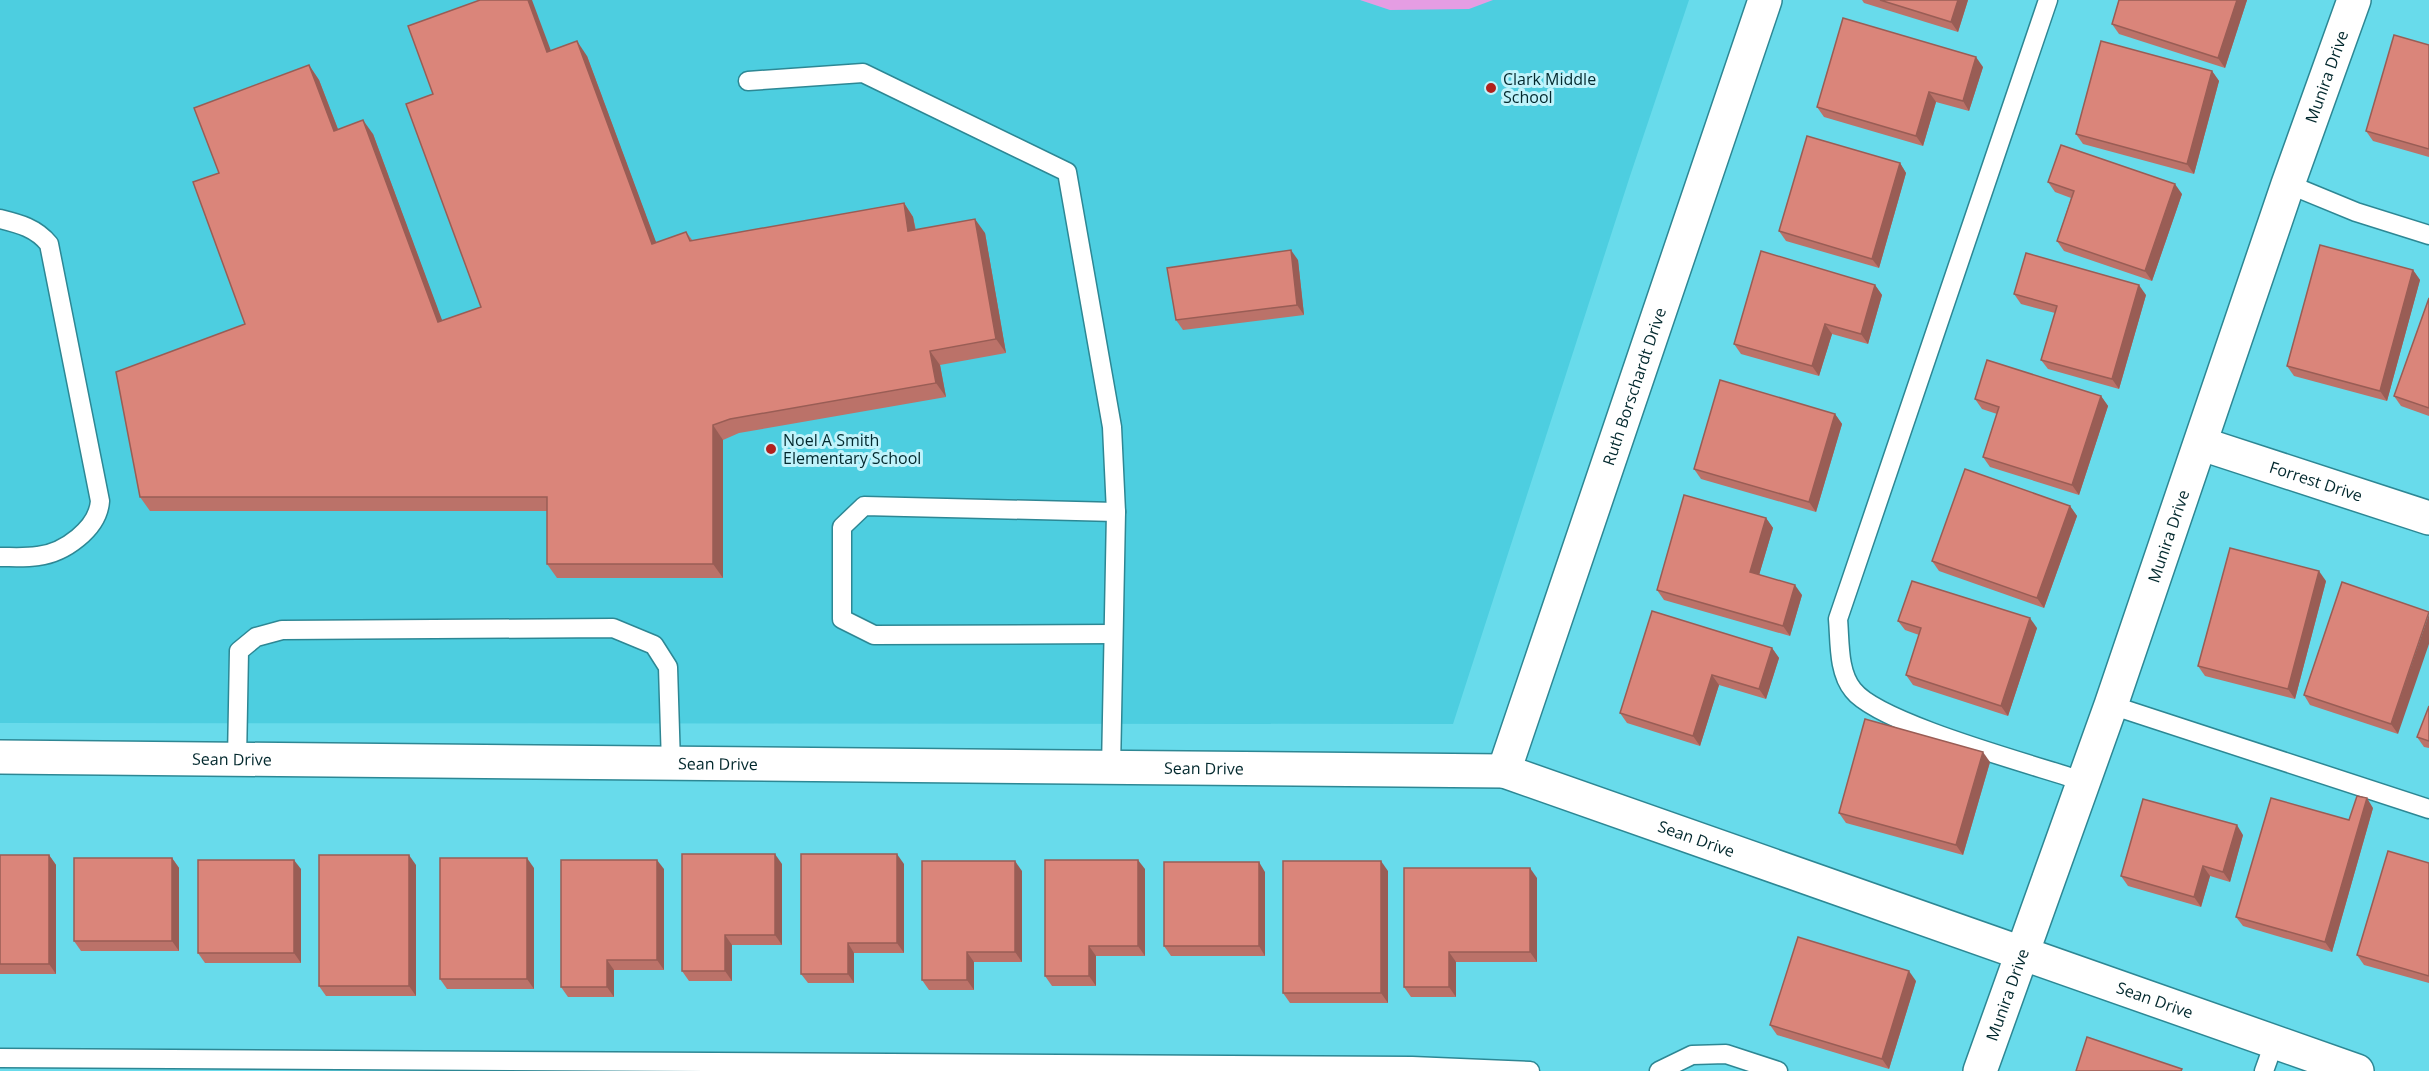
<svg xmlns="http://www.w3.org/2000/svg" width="2429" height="1071" font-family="'Open Sans',sans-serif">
  <rect width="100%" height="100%" fill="#68dbeb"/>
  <polygon fill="#4dcee0" points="0,0 1689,0 1630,176 1453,724 0,723"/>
  <polygon fill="#e59de3" points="1360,0 1493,0 1469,9 1390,10"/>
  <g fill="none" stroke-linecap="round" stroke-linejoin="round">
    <defs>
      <g id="lane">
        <path d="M2048,0l-210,619c2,23 0,53 15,71 26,34 182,75 229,91"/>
        <polyline points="748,81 863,73 1067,172 1112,427 1116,512 1111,769"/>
        <polyline points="2288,184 2356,212 2429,235"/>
        <path d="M0,219c20,5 36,9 49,25l51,257c-2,28 -36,52 -62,55 -13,2 -26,1 -38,1"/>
        <polyline points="1113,634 874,635 842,619 842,527 864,506 1116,512"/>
        <polyline points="2111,705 2429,809"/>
        <polyline points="237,760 239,651 256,637 282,630 613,628 654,645 668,667 671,764"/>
        <polyline points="0,1058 1412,1066 1530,1071"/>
        <polyline points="1659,1071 1692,1055 1726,1054 1778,1071"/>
        <polyline points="2264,1071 2274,1043"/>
      </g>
      <g id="street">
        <path id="s1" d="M2202,444l227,74"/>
        <path id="s2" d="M0,757l1504,14 853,300"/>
        <path id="s3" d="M1504,771l261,-771"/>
        <path id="s4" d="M1980,1071l131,-366 177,-521 66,-184"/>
      </g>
    </defs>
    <use href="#lane" stroke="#2d8794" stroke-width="21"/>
    <use href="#street" stroke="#2d8794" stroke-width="36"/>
    <use href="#lane" stroke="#fff" stroke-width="18"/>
    <use href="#street" stroke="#fff" stroke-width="33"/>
  </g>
  <g fill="#bb7269">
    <polygon points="1862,0 1968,0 1958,32 1864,3"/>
    <polygon points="2119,0 2247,0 2225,68 2119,34 2112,24"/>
    <polygon points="2429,45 2429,157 2373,141 2366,131"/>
    <polygon points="551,51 587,56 656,243 686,232 693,241 904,203 913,217 916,230 985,233 1006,353 940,365 946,397 739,433 723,440 723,578 557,578 547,564 547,511 150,511 140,497 245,324 219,173 309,65 319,80 338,129 373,134 442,321 481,307"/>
    <polygon points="1983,67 1969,111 1936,102 1923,146 1824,117 1817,107"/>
    <polygon points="2212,71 2219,81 2194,174 2083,144 2076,134"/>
    <polygon points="1900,163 1906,173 1879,268 1786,241 1779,231"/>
    <polygon points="2048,182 2182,194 2152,281 2064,251 2057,241 2071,198 2055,192"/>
    <polygon points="1298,260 1304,315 1183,330 1176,320"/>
    <polygon points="2413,270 2420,280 2387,401 2294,376 2287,366"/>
    <polygon points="1875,285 1882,295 1868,344 1832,334 1819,376 1741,354 1734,344"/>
    <polygon points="2014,294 2146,295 2119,389 2048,369 2041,360 2055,313 2021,304"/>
    <polygon points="2429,298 2429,416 2401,406 2394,396"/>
    <polygon points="2101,396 2108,406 2079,495 1990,467 1983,457 1997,414 1982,409 1975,399"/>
    <polygon points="1835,414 1842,424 1816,512 1701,479 1694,469"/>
    <polygon points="2070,506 2077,516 2044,608 1939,571 1932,561"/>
    <polygon points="1766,518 1773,528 1759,575 1802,595 1790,636 1664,600 1657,590"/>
    <polygon points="2326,581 2295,699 2205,676 2198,666"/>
    <polygon points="2342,582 2398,734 2310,705 2304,695"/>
    <polygon points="1898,621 2037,628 2008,716 1913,685 1906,675 1919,635 1905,630"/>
    <polygon points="1772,648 1779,658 1766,699 1719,685 1700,746 1627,723 1620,713"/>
    <polygon points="2429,706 2429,748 2424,747 2417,737"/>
    <polygon points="1990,762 1963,855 1846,823 1839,813"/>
    <polygon points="2373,808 2332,952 2243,926 2236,917 2349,820"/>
    <polygon points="2243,835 2230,882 2210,876 2201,907 2128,886 2121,876"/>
    <polygon points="0,855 49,855 56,865 56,974 0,974"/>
    <polygon points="172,858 179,868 179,951 81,951 74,941"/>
    <polygon points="2429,863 2429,983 2364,965 2357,955"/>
    <polygon points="782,864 782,945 732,945 732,981 689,981 682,971"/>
    <polygon points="904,864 904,953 854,953 854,983 808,983 801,974"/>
    <polygon points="416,865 416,996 326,996 319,986"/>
    <polygon points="534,868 534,989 447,989 440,979"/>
    <polygon points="301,869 301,963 205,963 198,953"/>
    <polygon points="664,869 664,970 614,970 614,997 568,997 561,987"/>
    <polygon points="1145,869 1145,956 1096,956 1096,986 1052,986 1045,976"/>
    <polygon points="1022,871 1022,962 974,962 974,990 929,990 922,980"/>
    <polygon points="1388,871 1388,1003 1290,1003 1283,993"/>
    <polygon points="1265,872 1265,956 1171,956 1164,946"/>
    <polygon points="1537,878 1537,962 1456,962 1456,997 1411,997 1404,987"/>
    <polygon points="1916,981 1889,1069 1777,1035 1770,1025"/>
  </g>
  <g fill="#995d55">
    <polygon points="528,0 532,0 557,67 547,52"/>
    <polygon points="1958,0 1968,0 1958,32 1951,22"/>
    <polygon points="2237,0 2247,0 2225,68 2218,58"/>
    <polygon points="577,41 587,56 662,258 652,244"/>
    <polygon points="1976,57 1983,67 1969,111 1963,101"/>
    <polygon points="309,65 319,80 344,145 334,131"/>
    <polygon points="2212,71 2219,81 2194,174 2187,164"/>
    <polygon points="1929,92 1936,102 1923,146 1916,136"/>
    <polygon points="363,120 373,134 448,336 438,322"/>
    <polygon points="1900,163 1906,173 1879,268 1872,259"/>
    <polygon points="2175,184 2182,194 2152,281 2145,271"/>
    <polygon points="904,203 913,217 918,245 908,231"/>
    <polygon points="975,219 985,233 1006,353 996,339"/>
    <polygon points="1291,250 1298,260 1304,315 1297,305"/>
    <polygon points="2413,270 2420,280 2387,401 2380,391"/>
    <polygon points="1875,285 1882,295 1868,344 1861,334"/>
    <polygon points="2139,285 2146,295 2119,389 2112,379"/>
    <polygon points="1825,324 1832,334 1819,376 1812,366"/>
    <polygon points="930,351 940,365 946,397 936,383"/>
    <polygon points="2101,396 2108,406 2079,495 2072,485"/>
    <polygon points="1835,414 1842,424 1816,512 1809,502"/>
    <polygon points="713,425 723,440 723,578 713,564"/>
    <polygon points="2070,506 2077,516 2044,608 2037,598"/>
    <polygon points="1766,518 1773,528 1757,582 1750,572"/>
    <polygon points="2319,571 2326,581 2295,699 2288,689"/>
    <polygon points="1795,585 1802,595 1790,636 1783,626"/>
    <polygon points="2429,614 2429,644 2398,734 2391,724"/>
    <polygon points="2030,618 2037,628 2008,716 2001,706"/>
    <polygon points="1772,648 1779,658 1766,699 1759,689"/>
    <polygon points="1712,675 1719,685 1700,746 1693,736"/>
    <polygon points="1983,752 1990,762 1963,855 1956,845"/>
    <polygon points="2367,798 2373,808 2332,952 2325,942"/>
    <polygon points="2237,825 2243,835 2230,882 2223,872"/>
    <polygon points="775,854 782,864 782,945 775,935"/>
    <polygon points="897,854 904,864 904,953 897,943"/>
    <polygon points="49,855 56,865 56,974 49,964"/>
    <polygon points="409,855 416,865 416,996 409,986"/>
    <polygon points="172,858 179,868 179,951 172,941"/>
    <polygon points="527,858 534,868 534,989 527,979"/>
    <polygon points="294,860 301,869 301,963 294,953"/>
    <polygon points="657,860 664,869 664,970 657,960"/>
    <polygon points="1138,860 1145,869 1145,956 1138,946"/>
    <polygon points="1015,861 1022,871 1022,962 1015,952"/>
    <polygon points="1381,861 1388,871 1388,1003 1381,993"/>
    <polygon points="1259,862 1265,872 1265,956 1259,946"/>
    <polygon points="2203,866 2210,876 2201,907 2194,897"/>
    <polygon points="1530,868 1537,878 1537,962 1530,952"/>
    <polygon points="725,935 732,945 732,981 725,971"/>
    <polygon points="848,943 854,953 854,983 848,974"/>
    <polygon points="1089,946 1096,956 1096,986 1089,976"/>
    <polygon points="967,952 974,962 974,990 967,980"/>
    <polygon points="1449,952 1456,962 1456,997 1449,987"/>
    <polygon points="607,960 614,970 614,997 607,987"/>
    <polygon points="1909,971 1916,981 1889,1069 1882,1059"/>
  </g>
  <g fill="#da857a" stroke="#995d55" stroke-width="1.5">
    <polygon points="480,0 528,0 547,52 577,41 652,244 686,232 690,241 904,203 908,231 975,219 996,339 930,351 936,383 730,419 713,425 713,564 547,564 547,497 140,497 116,372 245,324 193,182 219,173 194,108 309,65 334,131 363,120 438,322 481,307 406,104 433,94 408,26"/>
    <polygon points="1880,0 1958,0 1951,22"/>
    <polygon points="2119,0 2237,0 2218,58 2112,24"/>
    <polygon points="1843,18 1976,57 1963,101 1929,92 1916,136 1817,107"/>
    <polygon points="2394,35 2429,45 2429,149 2366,131"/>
    <polygon points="2101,41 2212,71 2187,164 2076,134"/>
    <polygon points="1807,136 1900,163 1872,259 1779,231"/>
    <polygon points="2061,145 2175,184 2145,271 2057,241 2074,191 2048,182"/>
    <polygon points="2320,245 2413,270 2380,391 2287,366"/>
    <polygon points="1291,250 1297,305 1176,320 1167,268"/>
    <polygon points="1761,251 1875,285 1861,334 1825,324 1812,366 1734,344"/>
    <polygon points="2026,253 2139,285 2112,379 2041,360 2057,306 2014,294"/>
    <polygon points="2429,298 2429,408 2394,396"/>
    <polygon points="1987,360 2101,396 2072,485 1983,457 1999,407 1975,399"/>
    <polygon points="1720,380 1835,414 1809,502 1694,469"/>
    <polygon points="1965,469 2070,506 2037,598 1932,561"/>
    <polygon points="1684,495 1766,518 1750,572 1795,585 1783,626 1657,590"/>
    <polygon points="2230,548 2319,571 2288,689 2198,666"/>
    <polygon points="1912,581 2030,618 2001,706 1906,675 1921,628 1898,621"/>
    <polygon points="2342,582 2429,612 2391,724 2304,695"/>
    <polygon points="1652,611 1772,648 1759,689 1712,675 1693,736 1620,713"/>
    <polygon points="2429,706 2429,741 2417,737"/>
    <polygon points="1865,719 1983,752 1956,845 1839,813"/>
    <polygon points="2357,796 2367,798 2325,942 2236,917 2271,798 2349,820"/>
    <polygon points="2143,799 2237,825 2223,872 2203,866 2194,897 2121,876"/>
    <polygon points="2388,851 2429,863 2429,976 2357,955"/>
    <polygon points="682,854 775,854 775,935 725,935 725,971 682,971"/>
    <polygon points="801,854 897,854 897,943 848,943 848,974 801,974"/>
    <rect x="0" y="855" width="49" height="109"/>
    <rect x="319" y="855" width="90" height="131"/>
    <rect x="74" y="858" width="98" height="83"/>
    <rect x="440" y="858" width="87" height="121"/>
    <rect x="198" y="860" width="96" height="93"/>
    <polygon points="561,860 657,860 657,960 607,960 607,987 561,987"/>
    <polygon points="1045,860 1138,860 1138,946 1089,946 1089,976 1045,976"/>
    <polygon points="922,861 1015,861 1015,952 967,952 967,980 922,980"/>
    <rect x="1283" y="861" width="98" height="132"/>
    <rect x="1164" y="862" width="95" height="84"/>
    <polygon points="1404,868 1530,868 1530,952 1449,952 1449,987 1404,987"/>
    <polygon points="1798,937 1909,971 1882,1059 1770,1025"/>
    <polygon points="2087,1037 2182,1069 2181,1071 2076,1071"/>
  </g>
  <g fill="#b1211d" stroke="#c0f3fb" stroke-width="2">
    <circle cx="1491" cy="88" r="6"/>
    <circle cx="771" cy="449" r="6"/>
  </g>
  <g text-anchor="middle" stroke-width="6" stroke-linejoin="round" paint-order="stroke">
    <g font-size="16" fill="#02282d" stroke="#c0f3fb">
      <text dy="6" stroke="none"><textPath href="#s4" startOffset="1053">Munira Drive</textPath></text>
      <text dy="6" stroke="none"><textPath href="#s3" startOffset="406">Ruth Borschardt Drive</textPath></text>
      <text dy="6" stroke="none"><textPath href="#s1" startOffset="120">Forrest Drive</textPath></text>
      <text dy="6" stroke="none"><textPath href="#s4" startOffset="567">Munira Drive</textPath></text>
      <text dy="6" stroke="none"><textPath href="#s2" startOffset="232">Sean Drive</textPath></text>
      <text dy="6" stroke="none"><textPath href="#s2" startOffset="718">Sean Drive</textPath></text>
      <text dy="6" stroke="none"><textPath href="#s2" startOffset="1204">Sean Drive</textPath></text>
      <text dy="6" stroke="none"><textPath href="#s2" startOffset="1708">Sean Drive</textPath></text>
      <text dy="6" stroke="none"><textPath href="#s4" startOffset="81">Munira Drive</textPath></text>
      <text dy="6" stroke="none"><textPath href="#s2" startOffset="2194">Sean Drive</textPath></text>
    </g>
    <g font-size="16" fill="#02282d" stroke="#c0f3fb" text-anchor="start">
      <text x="1503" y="85">Clark Middle<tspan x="1503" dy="18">School</tspan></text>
      <text x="783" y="446">Noel A Smith<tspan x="783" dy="18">Elementary School</tspan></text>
    </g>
  </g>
</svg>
